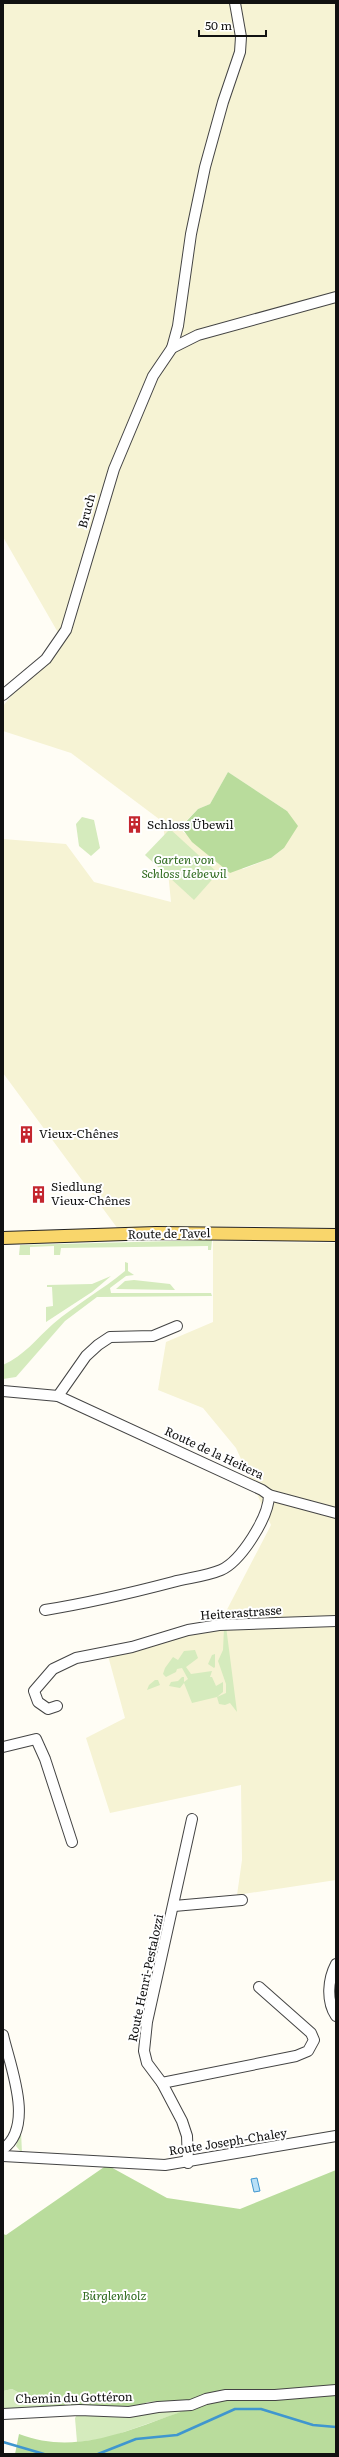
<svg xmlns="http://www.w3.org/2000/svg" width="339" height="2457" font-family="Literata,serif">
  <rect width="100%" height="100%" fill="#fffdf5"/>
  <g fill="#f6f3d4" fill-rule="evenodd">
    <path d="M3,3h333v1225l-90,-2 -128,3 -115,-156v-234l63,5 28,38 77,20 -8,-80 -92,-69 -68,-22v-25l57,-70 -57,-99zM228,772l59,39 -3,37 -13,10 -28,11 -60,-37 -2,-6 17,-17 12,-5z"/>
    <polygon points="213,1241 336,1243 336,1880 237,1895 242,1860 241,1785 110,1813 86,1738 125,1718 107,1652 219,1625 271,1525 236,1448 203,1408 158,1390 166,1342 213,1322"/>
  </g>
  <g fill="#d5ebbd">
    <polygon points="82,817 94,820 100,848 91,856 79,846 76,824"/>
    <polygon points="170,829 218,873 194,900 145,855"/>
    <polygon points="212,1240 211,1250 208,1250 208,1246 61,1248 60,1255 54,1255 54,1246 30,1247 30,1255 19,1255 20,1245"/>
    <path d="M125,1262l3,1v8l6,4 -8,1 -16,12 1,5h100l1,3 -115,1 -32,24 -49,56 -13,2v-14c22,-10 33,-26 50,-41 22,-19 49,-34 72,-53z"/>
    <polygon points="111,1276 92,1292 46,1322 46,1307 53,1306 52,1287 47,1287 47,1285 92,1284"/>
    <polygon points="134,1280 170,1284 175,1290 116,1289 125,1281"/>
    <polygon points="226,1626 237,1712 230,1703 225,1705 219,1704 217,1697 192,1703 184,1683 180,1688 169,1686 171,1682 178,1681 182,1677 184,1677 184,1682 188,1679 182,1668 177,1669 176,1672 166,1677 163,1674 165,1668 173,1657 178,1660 184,1651 195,1650 198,1658 186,1667 191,1674 212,1671 210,1677 212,1677 216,1686 223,1682 223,1692 217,1697 226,1693 226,1684 218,1661 223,1650 224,1628"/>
    <polygon points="215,1654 215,1667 214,1668 208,1664 212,1655"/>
    <polygon points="155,1680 158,1680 160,1685 147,1690 149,1685"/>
    <polygon points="21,2131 22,2153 16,2146"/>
    <polygon points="12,2389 40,2404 41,2410 3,2411 3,2391"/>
    <polygon points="159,2410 184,2411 104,2439 77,2442 75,2418 77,2415"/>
  </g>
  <g fill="#b9dc9c">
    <polygon points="228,772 287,811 298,826 284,848 271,858 230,873 192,842 181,827 198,809 210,804"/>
    <path d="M107,2165l60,33 73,11 96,-39v284h-321l4,-20c57,22 110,-4 164,-23v-8l-18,-2 -17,1 -17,6 -90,2 -1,-6 -28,-15 -9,2v-157l3,1z"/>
  </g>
  <polygon fill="#b9e0f7" stroke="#3f96cf" points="257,2178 260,2191 254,2192 251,2179"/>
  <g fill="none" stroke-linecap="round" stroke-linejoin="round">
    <g stroke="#3f96cf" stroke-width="2.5">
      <polyline points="3,2442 44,2454"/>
      <polyline points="98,2454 136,2439 177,2435 235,2409 261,2409 313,2425 336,2427"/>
    </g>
    <defs>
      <g id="minor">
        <polyline points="172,348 178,326 191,234 205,167 223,102 240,52 241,37 235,3"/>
        <polyline points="3,695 46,659 66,630 114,469 153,376 172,348 198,335 336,297"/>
        <path d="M3,1391l55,5 204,94 7,5c0,22 -28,66 -48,75 -14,6 -33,8 -48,12 -42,11 -85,21 -128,28"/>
        <polyline points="58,1396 86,1356 98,1345 110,1337 153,1336 177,1326"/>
        <polyline points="269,1495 336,1513"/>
        <polyline points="57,1706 48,1709 38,1702 34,1691 53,1669 76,1658 132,1647 188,1630 219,1625 336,1621"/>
        <polyline points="3,1747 36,1739 45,1759 72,1842"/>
        <polyline points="174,1906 242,1900"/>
        <path d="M336,1964c-8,15 -10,37 0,52"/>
        <path d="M3,2035c7,31 32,91 0,114"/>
        <polyline points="162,2083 296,2056 308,2051 314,2040 311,2033 259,1987"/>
        <polyline points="3,2156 165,2165 336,2136"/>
        <polyline points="188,2163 187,2136 182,2121 162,2083 147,2063 144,2051 147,2022 192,1819"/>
        <polyline points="3,2414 79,2410 129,2412 158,2407 191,2405 206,2399 226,2395 275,2395 336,2390"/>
      </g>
      <polyline id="major" points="3,1238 156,1233 336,1235"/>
    </defs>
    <use href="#minor" stroke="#444" stroke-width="12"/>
    <use href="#major" stroke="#222" stroke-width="14"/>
    <use href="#minor" stroke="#fff" stroke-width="10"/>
    <use href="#major" stroke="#f9d66b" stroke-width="12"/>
  </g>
  <defs>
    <symbol id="building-bare" viewBox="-9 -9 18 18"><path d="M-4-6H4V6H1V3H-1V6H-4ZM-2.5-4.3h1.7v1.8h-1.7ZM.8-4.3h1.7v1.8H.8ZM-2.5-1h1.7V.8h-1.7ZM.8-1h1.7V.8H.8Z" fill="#c4262e" stroke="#fff" stroke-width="2.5" paint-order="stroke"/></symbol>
  </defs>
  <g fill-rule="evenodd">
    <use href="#building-bare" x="122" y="812" width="25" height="25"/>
    <use href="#building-bare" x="14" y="1122" width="25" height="25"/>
    <use href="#building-bare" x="26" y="1182" width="25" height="25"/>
  </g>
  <g text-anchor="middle" stroke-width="4" stroke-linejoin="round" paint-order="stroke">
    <g font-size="12" fill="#111" stroke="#fff">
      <text transform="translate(87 511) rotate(-75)" y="4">Bruch</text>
      <text transform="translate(169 1234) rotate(-1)" y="4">Route de Tavel</text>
      <text transform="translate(214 1453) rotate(25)" y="4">Route de la Heitera</text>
      <text transform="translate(241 1613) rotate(-4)" y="4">Heiterastrasse</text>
      <text transform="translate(146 1978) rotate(-78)" y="4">Route Henri-Pestalozzi</text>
      <text transform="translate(228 2142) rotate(-9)" y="4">Route Joseph-Chaley</text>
      <text transform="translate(74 2398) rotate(-1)" y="4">Chemin du Gottéron</text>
    </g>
    <g font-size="12" fill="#111" stroke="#fff" text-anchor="start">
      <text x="147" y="829">Schloss Übewil</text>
      <text x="39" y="1138">Vieux-Chênes</text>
      <text x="51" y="1191">Siedlung<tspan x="51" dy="14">Vieux-Chênes</tspan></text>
    </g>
    <g font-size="12" font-style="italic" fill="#2f6b1f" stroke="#fff">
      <text x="184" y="864">Garten von<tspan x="184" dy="14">Schloss Uebewil</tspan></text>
      <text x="114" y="2300">Bürglenholz</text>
    </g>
  </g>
  <rect width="339" height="2457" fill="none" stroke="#111111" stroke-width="8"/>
  <path d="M199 30v6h67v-6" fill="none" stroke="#111111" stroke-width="2"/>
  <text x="205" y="30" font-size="12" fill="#111111" stroke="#ffffff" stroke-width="3" paint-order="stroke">50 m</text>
</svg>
